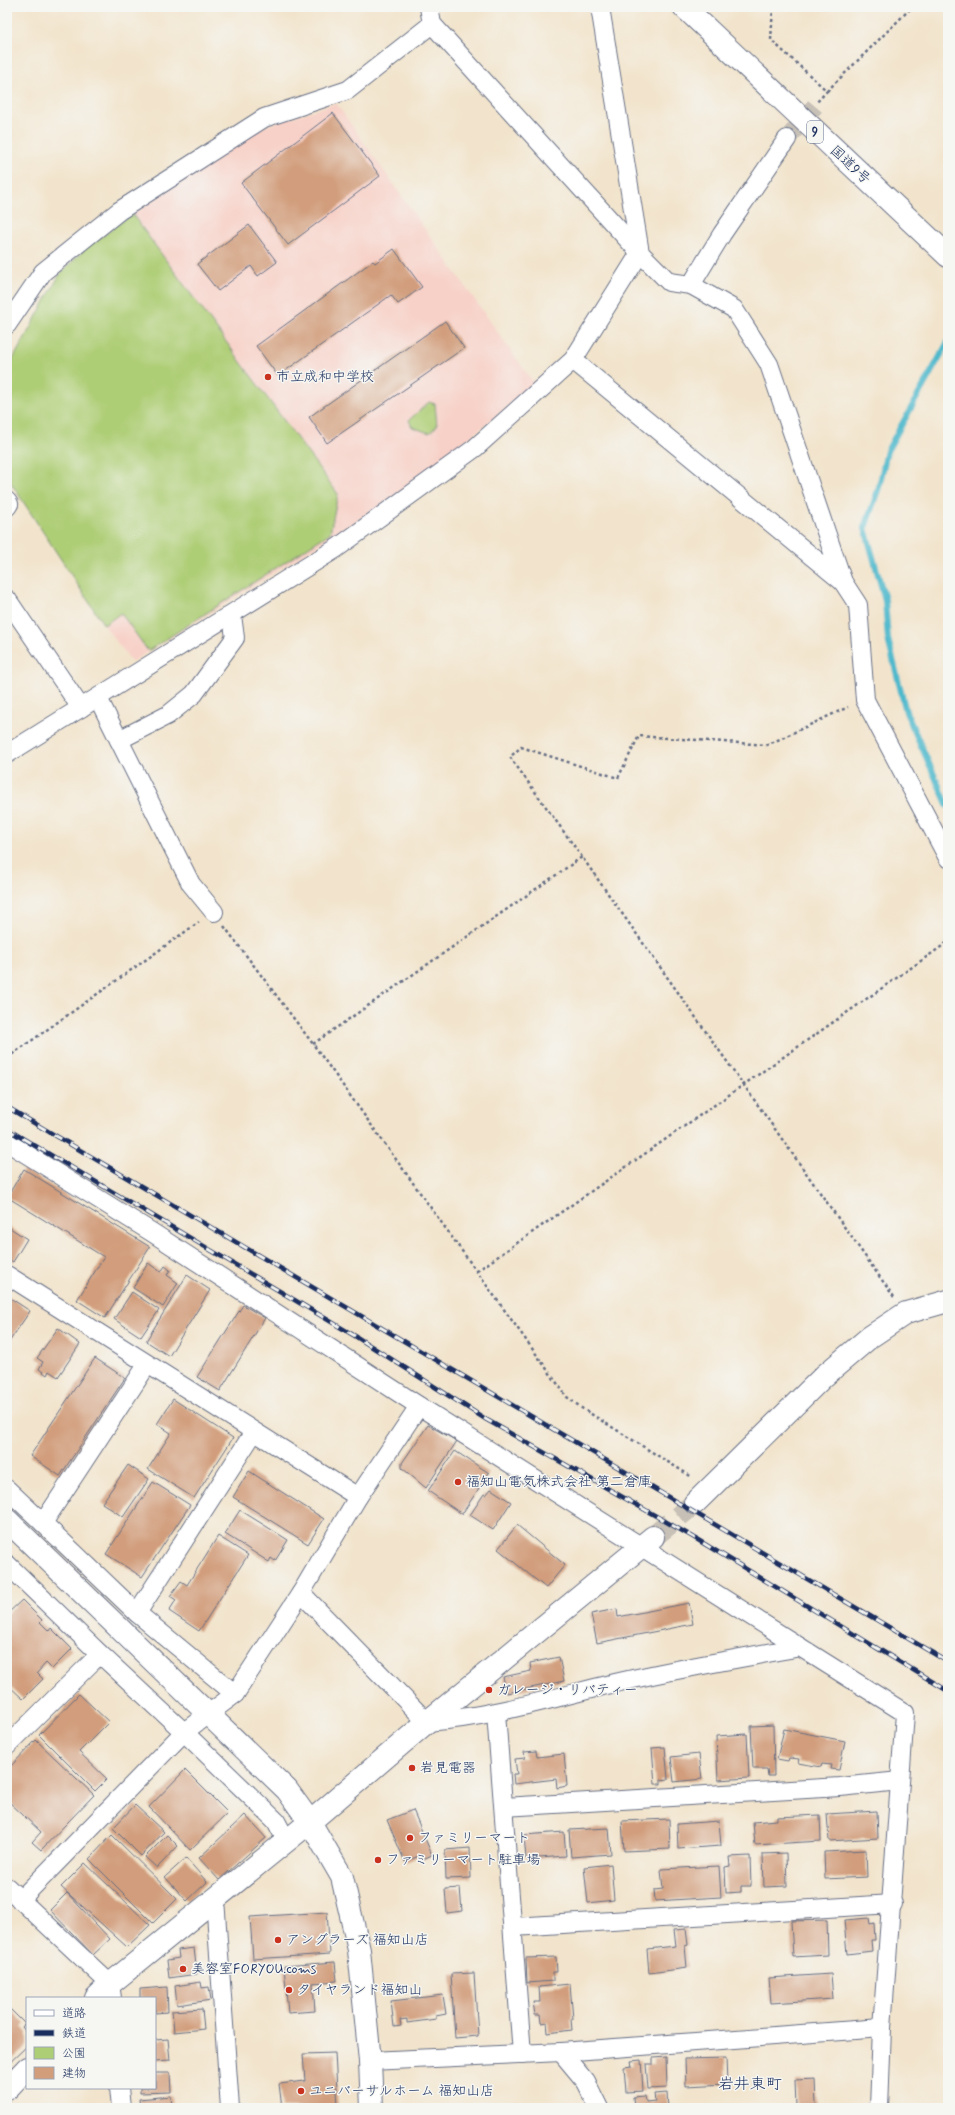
<svg xmlns="http://www.w3.org/2000/svg" width="955" height="2115" font-family="Mynerve,'Klee One',sans-serif">
<style>
.built{fill:#f7d1c8}
.green{fill:#aece76;stroke:#647e6a}
.lines{fill:none;stroke-linecap:round;stroke-linejoin:round}
.stream{stroke:#4fb9cc;stroke-width:6}
.building{fill:#d19d7b}
.minor-tunnel{stroke:#c7c0b6;stroke-width:18;stroke-dasharray:18 9;stroke-linecap:butt}
.tertiary-tunnel{stroke:#c7c0b6;stroke-width:22;stroke-dasharray:22 11;stroke-linecap:butt}
.minor-casing{stroke:#666e84;stroke-width:20}
.tertiary-casing{stroke:#666e84;stroke-width:24}
.trunk-casing{stroke:#666e84;stroke-width:24}
.path{stroke:#666e84;stroke-width:2.5;stroke-dasharray:3 3;stroke-linecap:butt}
.minor{stroke:#fff;stroke-width:18}
.tertiary{stroke:#fff;stroke-width:22}
.trunk{stroke:#fff;stroke-width:22}
.rail-casing{stroke:#1b2f5e;stroke-width:4.5}
.rail{stroke:#f6f6f2;stroke-width:3;stroke-dasharray:9;stroke-linecap:butt}
.poi-dot{fill:#c8321e;stroke:#f6f6f2;stroke-width:1.5}
.labels{text-anchor:middle;dominant-baseline:central;stroke-width:3;stroke-linejoin:round;paint-order:stroke}
.shield{fill:#f6f6f2;stroke:#5d6b8a;stroke-width:1}
.shield-label{font-size:13px;font-weight:bold;fill:#1b2f5e}
.street-label{font-size:14px;fill:#1b2f5e;stroke:#f6f6f2}
.poi-label{font-size:14px;fill:#1b2f5e;stroke:#f6f6f2;text-anchor:start}
.quarter-label{font-size:16px;fill:#1b2f5e;stroke:#f6f6f2}
</style>
<rect width="100%" height="100%" fill="#f6f6f2"/>
<filter id="ink" filterUnits="userSpaceOnUse"><feTurbulence type="fractalNoise" baseFrequency=".025" numOctaves="2"/><feDisplacementMap in="SourceGraphic" scale="8" xChannelSelector="R" yChannelSelector="G"/><feConvolveMatrix kernelMatrix="1 2 1 2 8 2 1 2 1" color-interpolation-filters="sRGB"/></filter>
<filter id="wash" filterUnits="userSpaceOnUse"><feTurbulence type="fractalNoise" baseFrequency=".012" numOctaves="4" result="noise"/><feDisplacementMap in="SourceGraphic" scale="16" xChannelSelector="R" yChannelSelector="G"/><feGaussianBlur stdDeviation="0.9" result="paint"/><feColorMatrix in="noise" values="0 0 0 0 0 0 0 0 0 0 0 0 0 0 0 0 0 1.4 0 .05"/><feComposite in="paint" operator="in"/></filter>
<g filter="url(#wash)">
<rect width="100%" height="100%" fill="#f2e4cc"/>
<!-- built -->
<polygon class="built" points="336,103 535,385 401,493 132,662 104,625 7,477 7,370 60,274 85,249 132,214 260,128"/>
<!-- green -->
<g class="green">
<polygon points="132,214 338,494 330,533 148,651 121,613 104,625 7,477 7,370 60,274 85,249"/>
<polygon points="429,402 435,404 437,426 429,433 412,427 409,420"/>
</g>
<g class="lines">
<!-- stream -->
<polyline class="stream" points="948,342 887,451 879,487 865,528 885,600 888,639 906,712 948,806"/>
</g>
<g id="blocks">
<!-- building -->
<g class="building">
<polygon points="333,113 380,176 288,245 241,183"/>
<polygon points="249,225 277,262 258,276 251,266 218,291 197,264"/>
<polygon points="394,249 422,287 398,304 391,295 278,376 256,346 373,261 375,263"/>
<polygon points="445,321 464,348 327,443 309,417"/>
<polygon points="24,1169 150,1247 105,1318 77,1300 104,1257 7,1197"/>
<polygon points="7,1226 27,1239 13,1262 7,1258"/>
<polygon points="148,1263 161,1272 165,1266 170,1270 167,1275 178,1283 163,1307 133,1288"/>
<polygon points="187,1275 210,1290 169,1356 146,1341"/>
<polygon points="132,1292 159,1310 141,1337 114,1319"/>
<polygon points="7,1296 30,1311 7,1345"/>
<polygon points="243,1305 265,1318 220,1391 197,1377"/>
<polygon points="58,1328 80,1344 58,1377 49,1371 47,1375 39,1369 43,1362 37,1358"/>
<polygon points="95,1358 125,1378 60,1476 30,1456"/>
<polygon points="173,1399 233,1438 194,1498 148,1469 171,1433 157,1424"/>
<polygon points="428,1425 457,1441 426,1488 402,1468 402,1463"/>
<polygon points="455,1451 489,1473 462,1514 428,1491"/>
<polygon points="128,1465 149,1479 123,1517 102,1503"/>
<polygon points="249,1471 324,1519 308,1544 233,1497"/>
<polygon points="153,1482 190,1505 142,1577 106,1554"/>
<polygon points="491,1489 511,1502 493,1530 470,1515 484,1494 486,1495"/>
<polygon points="240,1510 288,1540 275,1561 271,1558 269,1562 225,1534"/>
<polygon points="517,1525 565,1565 546,1588 498,1549"/>
<polygon points="218,1536 248,1555 199,1631 169,1611 176,1600 170,1596 181,1581 187,1585"/>
<polygon points="22,1600 42,1620 40,1622 49,1631 51,1628 72,1649 52,1669 46,1663 37,1673 43,1679 23,1699 7,1684 7,1614"/>
<polygon points="689,1603 693,1624 597,1643 591,1614 617,1609 618,1617"/>
<polygon points="559,1657 564,1681 507,1693 503,1677 531,1671 530,1663"/>
<polygon points="79,1694 109,1722 79,1752 107,1779 95,1791 39,1735"/>
<polygon points="773,1725 774,1776 768,1776 767,1769 753,1769 751,1726"/>
<polygon points="784,1729 845,1741 839,1770 830,1769 831,1765 822,1764 821,1767 798,1763 799,1759 789,1758 788,1761 777,1759"/>
<polygon points="747,1734 749,1778 718,1780 716,1736"/>
<polygon points="36,1740 94,1795 41,1850 32,1842 41,1832 7,1800 7,1770"/>
<polygon points="665,1747 668,1779 661,1780 661,1784 655,1784 652,1748"/>
<polygon points="536,1751 537,1757 564,1754 567,1786 557,1788 556,1779 514,1784 513,1774 517,1774 515,1759 525,1758 524,1752"/>
<polygon points="699,1754 702,1779 674,1782 671,1757"/>
<polygon points="185,1770 228,1813 190,1850 149,1807"/>
<polygon points="135,1805 164,1832 141,1856 113,1828"/>
<polygon points="413,1810 432,1855 423,1859 421,1855 405,1862 387,1820"/>
<polygon points="877,1811 878,1838 829,1841 827,1814"/>
<polygon points="245,1815 266,1838 219,1880 199,1858"/>
<polygon points="820,1815 821,1841 755,1845 753,1822 777,1820 777,1817"/>
<polygon points="669,1819 670,1849 624,1851 622,1821"/>
<polygon points="719,1821 721,1846 678,1849 677,1824"/>
<polygon points="609,1828 611,1854 571,1857 569,1830"/>
<polygon points="564,1832 566,1856 526,1859 524,1835"/>
<polygon points="112,1835 177,1899 153,1923 89,1859"/>
<polygon points="167,1835 178,1846 157,1868 145,1857"/>
<polygon points="470,1848 471,1878 446,1879 445,1850"/>
<polygon points="866,1850 867,1877 825,1879 824,1852"/>
<polygon points="786,1853 787,1886 764,1887 763,1854"/>
<polygon points="750,1856 751,1886 741,1886 741,1892 726,1893 725,1867 730,1866 729,1857"/>
<polygon points="186,1858 207,1882 187,1901 165,1877"/>
<polygon points="85,1863 150,1925 127,1947 61,1887"/>
<polygon points="611,1864 614,1900 588,1903 584,1867"/>
<polygon points="719,1866 721,1897 655,1901 654,1890 663,1889 661,1869"/>
<polygon points="460,1888 462,1911 447,1913 445,1889"/>
<polygon points="67,1893 110,1939 93,1955 50,1910"/>
<polygon points="327,1912 330,1954 253,1959 250,1917"/>
<polygon points="869,1918 870,1924 874,1923 875,1940 871,1940 872,1951 847,1954 844,1920"/>
<polygon points="827,1920 828,1955 793,1957 791,1921"/>
<polygon points="686,1929 688,1945 685,1946 687,1968 649,1973 647,1949 676,1946 674,1930"/>
<polygon points="194,1948 197,1974 169,1978 167,1960 179,1958 178,1950"/>
<polygon points="556,1957 557,1972 553,1972 553,1981 527,1983 526,1958"/>
<polygon points="335,1962 337,1981 313,1983 315,2011 288,2013 284,1966"/>
<polygon points="474,1973 478,2036 455,2038 451,1974"/>
<polygon points="831,1974 833,1999 771,2003 769,1978"/>
<polygon points="201,1982 202,1988 209,1987 211,2000 177,2005 175,1986"/>
<polygon points="570,1984 573,2019 571,2019 572,2030 548,2033 547,2022 541,2023 540,2015 535,2015 533,2002 540,2002 539,1987"/>
<polygon points="167,1987 168,2012 155,2013 155,1998 140,1998 140,1989"/>
<polygon points="443,1995 446,2014 436,2016 436,2019 407,2023 407,2019 400,2020 401,2026 394,2027 391,2001"/>
<polygon points="7,2006 25,2024 22,2027 27,2033 27,2046 7,2065"/>
<polygon points="202,2009 204,2029 174,2032 172,2011"/>
<polygon points="168,2039 170,2060 155,2061 155,2040"/>
<polygon points="335,2053 338,2108 282,2108 279,2084 305,2081 303,2054"/>
<polygon points="666,2057 667,2088 648,2089 646,2064 653,2064 653,2058"/>
<polygon points="726,2058 727,2084 686,2086 685,2059"/>
<polygon points="641,2060 643,2091 626,2092 624,2067 632,2066 631,2061"/>
<polygon points="155,2073 170,2073 171,2092 140,2093 140,2088 155,2088"/>
<polygon points="815,2079 816,2106 796,2107 795,2080"/>
<polygon points="667,2093 668,2108 634,2108 633,2097 645,2096 646,2102 655,2101 654,2094"/>
<polygon points="171,2096 172,2108 140,2108 139,2099"/>
</g>
</g>
</g>
<g filter="url(#ink)">
<use href="#blocks" fill-opacity="0" stroke="#666e84" stroke-width="1"/>
<g class="lines">
<!-- minor-tunnel -->
<polyline class="minor-tunnel" points="787,139 815,106"/>
<!-- tertiary-tunnel -->
<polyline class="tertiary-tunnel" points="653,1537 695,1503"/>
<defs>
<g id="minor">
<polyline points="429,7 432,24 640,253 669,282 691,285 734,309 769,364 843,582 858,605 865,700 948,858"/>
<polyline points="691,285 722,234 787,139"/>
<polyline points="7,325 43,272 119,211 264,118 348,90 432,24"/>
<polyline points="573,360 843,582"/>
<polyline points="7,501 9,504 7,507"/>
<polyline points="7,599 81,708"/>
<polyline points="98,698 191,884 214,912"/>
<polyline points="119,740 168,715 194,694 235,638 232,615"/>
<polyline points="7,754 337,548 475,448 573,360 640,253 600,7"/>
<polyline points="7,1142 153,1233 419,1406 800,1647"/>
<polyline points="7,1275 358,1497"/>
<polyline points="7,1489 43,1523 147,1365"/>
<polyline points="43,1523 137,1613 235,1694"/>
<polyline points="7,1564 100,1654 184,1732 276,1821 286,1840"/>
<path d="M301,1593l126,129c63,-5 123,-23 184,-38 62,-15 126,-25 189,-37l105,66 -23,315 -3,80"/>
<polyline points="137,1613 254,1432"/>
<polyline points="496,1713 522,2054"/>
<polyline points="7,1746 100,1654"/>
<polyline points="504,1807 840,1787 900,1781"/>
<polyline points="7,1887 110,1984 112,1998"/>
<polyline points="215,1899 230,2108"/>
<polyline points="20,1900 184,1732 235,1694 301,1593 358,1497 419,1406"/>
<polyline points="513,1927 893,1904"/>
<polyline points="561,2052 882,2028"/>
<polyline points="370,2061 561,2052 586,2082 599,2108"/>
<polyline points="119,2088 121,2108"/>
</g>
<g id="tertiary">
<polyline points="695,1503 824,1376 870,1337 906,1313 948,1301"/>
<polyline points="7,1520 287,1790 310,1822 342,1877 359,1950 370,2061 372,2108"/>
<polyline points="96,1998 110,1984 310,1822 427,1722 653,1537"/>
<polyline points="7,2089 27,2068"/>
</g>
<polyline id="trunk" points="684,7 948,256"/>
</defs>
<!-- minor casing -->
<use href="#minor" class="minor-casing"/>
<!-- tertiary casing -->
<use href="#tertiary" class="tertiary-casing"/>
<!-- trunk casing -->
<use href="#trunk" class="trunk-casing"/>
<!-- path -->
<g class="path">
<polyline points="773,7 771,40 827,91 816,103"/>
<polyline points="827,91 912,7"/>
<polyline points="582,857 510,757 521,747 618,778 639,736 767,745 848,707"/>
<polyline points="224,926 313,1044 567,1397 583,1409 692,1477"/>
<polyline points="313,1044 582,857 894,1297"/>
<polyline points="7,1058 199,922"/>
<polyline points="477,1271 948,942"/>
</g>
<!-- minor -->
<use href="#minor" class="minor"/>
<!-- tertiary -->
<use href="#tertiary" class="tertiary"/>
<!-- trunk -->
<use href="#trunk" class="trunk"/>
<defs>
<g id="rail">
<polyline points="7,1107 948,1662"/>
<polyline points="7,1129 355,1336 487,1420 693,1537 948,1691"/>
</g>
</defs>
<!-- rail casing -->
<use href="#rail" class="rail-casing"/>
<!-- rail -->
<use href="#rail" class="rail"/>
</g>
</g>
<!-- markers -->
<g class="poi-dot">
<circle cx="268" cy="377" r="4"/>
<circle cx="458" cy="1482" r="4"/>
<circle cx="489" cy="1690" r="4"/>
<circle cx="412" cy="1768" r="4"/>
<circle cx="410" cy="1838" r="4"/>
<circle cx="378" cy="1860" r="4"/>
<circle cx="278" cy="1940" r="4"/>
<circle cx="183" cy="1969" r="4"/>
<circle cx="289" cy="1990" r="4"/>
<circle cx="301" cy="2091" r="4"/>
</g>
<g class="labels">
<!-- shield labels -->
<rect class="shield" x="807" y="121" width="16" height="22" rx="3"/>
<g class="shield-label">
<text x="815" y="132">9</text>
</g>
<!-- street labels -->
<g class="street-label">
<text transform="translate(850 165) rotate(43)">国道9号</text>
</g>
<!-- poi labels -->
<g class="poi-label">
<text x="276" y="377">市立成和中学校</text>
<text x="466" y="1482">福知山電気株式会社 第二倉庫</text>
<text x="497" y="1690">ガレージ・リバティー</text>
<text x="420" y="1768">岩見電器</text>
<text x="418" y="1838">ファミリーマート</text>
<text x="386" y="1860">ファミリーマート駐車場</text>
<text x="286" y="1940">アングラーズ 福知山店</text>
<text x="191" y="1969">美容室FORYOU.coms</text>
<text x="297" y="1990">タイヤランド福知山</text>
<text x="309" y="2091">ユニバーサルホーム 福知山店</text>
</g>
<!-- quarter labels -->
<g class="quarter-label">
<text x="750" y="2084">岩井東町</text>
</g>
</g>
<!-- margin -->
<rect width="955" height="2115" fill="none" stroke="#f6f6f2" stroke-width="24"/>
<!-- legend -->
<rect x="26" y="1997" width="130" height="92" fill="#f6f6f2" stroke="#9ea6b7"/>
<rect x="34" y="2010" width="20" height="6" fill="#ffffff" stroke="#9ea6b7"/>
<text x="62" y="2017" font-size="12" fill="#1b2f5e">道路</text>
<rect x="34" y="2030" width="20" height="6" fill="#1b2f5e" stroke="#9ea6b7"/>
<text x="62" y="2037" font-size="12" fill="#1b2f5e">鉄道</text>
<rect x="34" y="2047" width="20" height="12" fill="#aece76" stroke="#9ea6b7"/>
<text x="62" y="2057" font-size="12" fill="#1b2f5e">公園</text>
<rect x="34" y="2067" width="20" height="12" fill="#d19d7b" stroke="#9ea6b7"/>
<text x="62" y="2077" font-size="12" fill="#1b2f5e">建物</text>
</svg>
